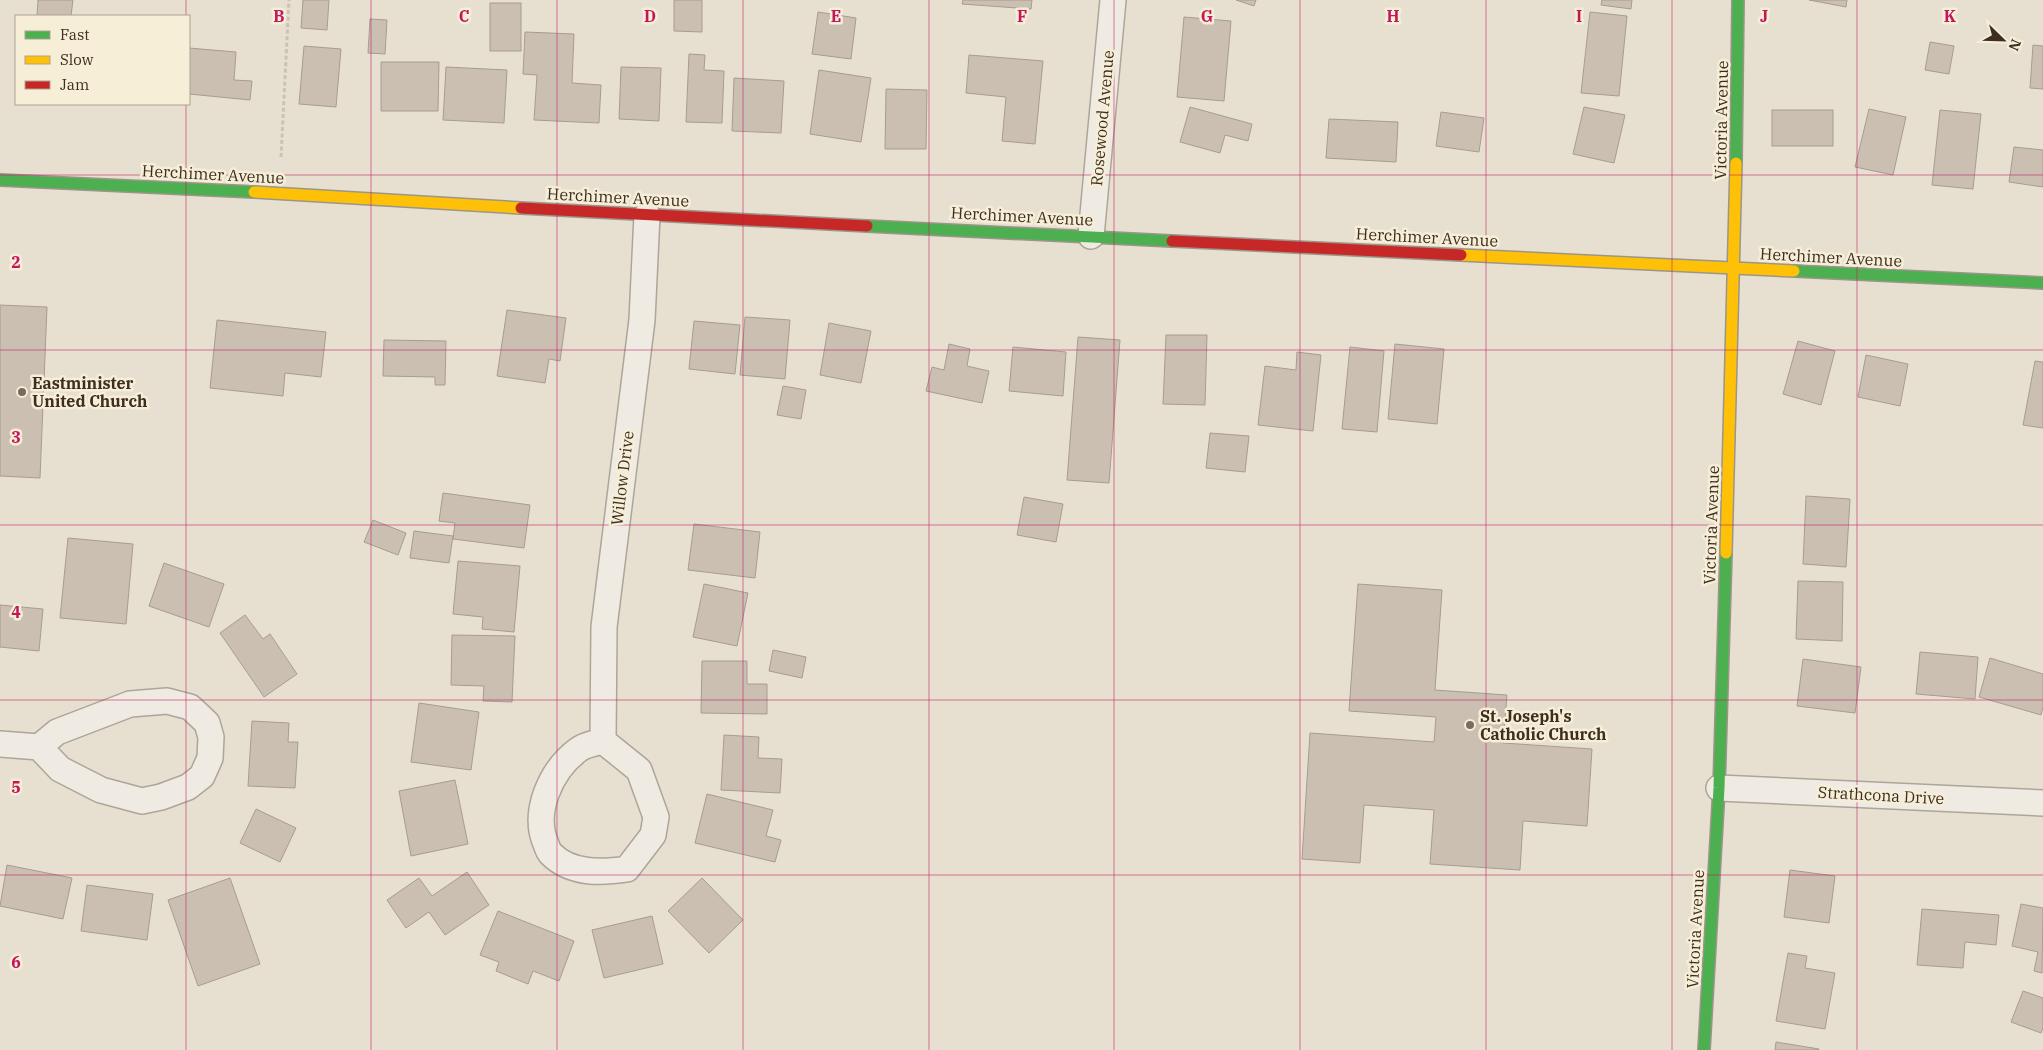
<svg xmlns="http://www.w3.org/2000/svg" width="2043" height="1050" font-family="'IBM Plex Serif',serif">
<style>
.building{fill:#cbbfb2;stroke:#a89c90}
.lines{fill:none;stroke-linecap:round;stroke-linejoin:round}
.street-casing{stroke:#ada599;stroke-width:28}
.fast-casing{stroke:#9c958a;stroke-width:14}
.slow-casing{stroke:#9c958a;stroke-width:14}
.jam-casing{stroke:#9c958a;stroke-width:14}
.path{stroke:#c8c2b9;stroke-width:3;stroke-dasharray:4 2.5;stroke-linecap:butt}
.street{stroke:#efebe3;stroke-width:25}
.fast{stroke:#4caf50;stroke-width:11}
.slow{stroke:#ffc107;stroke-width:11}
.jam{stroke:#c62828;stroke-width:11}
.grid{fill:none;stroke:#c2185b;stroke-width:1;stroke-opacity:0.55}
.poi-dot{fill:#786c5e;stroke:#f7eed8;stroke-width:2}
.labels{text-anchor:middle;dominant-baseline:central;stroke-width:5;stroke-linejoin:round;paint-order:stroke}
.street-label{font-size:16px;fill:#3d2e20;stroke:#f7eed8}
.poi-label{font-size:16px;font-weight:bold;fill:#3d2e20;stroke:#f7eed8;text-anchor:start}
.grid-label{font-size:16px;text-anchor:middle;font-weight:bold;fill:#c2185b;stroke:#f7eed8;stroke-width:5;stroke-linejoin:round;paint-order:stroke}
</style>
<rect width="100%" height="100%" fill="#e7e0d1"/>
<!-- building -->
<g class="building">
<polygon points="38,0 73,0 71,16 37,16"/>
<polygon points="303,0 329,0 327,30 301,28"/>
<polygon points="674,0 702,0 702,32 674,31"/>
<polygon points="963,0 1032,0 1031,9 962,4"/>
<polygon points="1236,0 1256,0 1254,6"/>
<polygon points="1602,0 1632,0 1631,9 1601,5"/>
<polygon points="1809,0 1847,0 1846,7"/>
<rect x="490" y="3" width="31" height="48"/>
<polygon points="818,12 856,18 851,59 812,54"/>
<polygon points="1590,12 1627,16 1619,96 1581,93"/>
<polygon points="1184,17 1231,21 1224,101 1177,97"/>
<polygon points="370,19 387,20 385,54 368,53"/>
<polygon points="525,32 574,34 572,83 601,85 599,123 534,120 537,75 523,74"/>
<polygon points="1930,42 1954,46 1949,74 1925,70"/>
<polygon points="2033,45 2043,46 2043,89 2030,88"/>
<polygon points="304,46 341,49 336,107 299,104"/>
<polygon points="189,48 236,52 234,80 252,81 250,100 189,94"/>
<polygon points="689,54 705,55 704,70 724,71 722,123 686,122"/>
<polygon points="969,55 1043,61 1035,144 1002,141 1006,97 966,93"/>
<polygon points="381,62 439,62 438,111 381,111"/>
<polygon points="446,67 507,70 504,123 443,120"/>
<polygon points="621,67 661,68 659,121 619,119"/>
<polygon points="819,70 871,78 861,142 810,134"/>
<polygon points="734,78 784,81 781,133 732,131"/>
<polygon points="886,89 927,90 926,149 885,149"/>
<polygon points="1190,107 1252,124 1248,141 1225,135 1220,153 1180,142"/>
<polygon points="1584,107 1625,115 1614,163 1573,154"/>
<polygon points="1869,109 1906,117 1893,175 1855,167"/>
<rect x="1772" y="110" width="61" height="36"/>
<polygon points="1940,110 1981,114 1973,189 1932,185"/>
<polygon points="1441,112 1484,118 1479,152 1436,146"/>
<polygon points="1329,119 1398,122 1396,162 1326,158"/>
<polygon points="2014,147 2043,150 2043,187 2009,182"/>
<polygon points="0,305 47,307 40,478 0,476"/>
<polygon points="507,310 566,318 560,361 549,359 545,383 497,376"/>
<polygon points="745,317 790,320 785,379 740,375"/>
<polygon points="217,320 326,332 321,377 285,373 283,396 210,388"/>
<polygon points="694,321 740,325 735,374 689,369"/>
<polygon points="829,323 871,331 861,383 820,375"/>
<polygon points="1166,335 1207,335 1205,405 1163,404"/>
<polygon points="1078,337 1120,340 1109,483 1067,480"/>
<polygon points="384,340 446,341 445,385 435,385 435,377 383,376"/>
<polygon points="1798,341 1835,351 1821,405 1783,394"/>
<polygon points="949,344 970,349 967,366 989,371 982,403 926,391 932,367 944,370"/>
<polygon points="1395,344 1444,349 1437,424 1388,419"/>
<polygon points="1013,347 1066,352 1063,396 1009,391"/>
<polygon points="1350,347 1384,351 1377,432 1342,429"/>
<polygon points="1297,352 1321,355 1313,431 1258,425 1265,366 1296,370"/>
<polygon points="1866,355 1908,364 1900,406 1858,397"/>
<polygon points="2035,361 2043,362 2043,428 2023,425"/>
<polygon points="783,386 806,390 801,419 777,415"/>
<polygon points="1210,433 1249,436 1245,472 1206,468"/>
<polygon points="443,493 530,505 524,548 453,539 455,523 439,521"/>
<polygon points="1806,496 1850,499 1846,567 1803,564"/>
<polygon points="1024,497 1063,504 1056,542 1017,535"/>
<polygon points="373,520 406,533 398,555 364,542"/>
<polygon points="694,524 760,532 755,578 688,570"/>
<polygon points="414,531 453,536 449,563 410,558"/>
<polygon points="68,538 133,544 126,624 60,618"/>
<polygon points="458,561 520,566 514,632 482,629 483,617 453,614"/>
<polygon points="164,563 224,584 209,627 149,606"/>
<polygon points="1798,581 1843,582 1842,641 1796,639"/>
<polygon points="704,584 748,593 737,646 693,637"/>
<polygon points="1358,584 1442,590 1435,690 1507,695 1503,743 1592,749 1587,826 1523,821 1520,870 1430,864 1434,810 1364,805 1360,863 1302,859 1310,733 1434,742 1436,717 1349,711"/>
<polygon points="0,605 43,609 39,651 0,647"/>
<polygon points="245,615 263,639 270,634 297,674 264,697 220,633"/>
<polygon points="452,635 515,636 512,702 483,701 484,686 451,685"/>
<polygon points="773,650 806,657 802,678 769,671"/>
<polygon points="1920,652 1978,657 1975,699 1916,694"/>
<polygon points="1990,658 2043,674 2043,707 2041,715 1979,697"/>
<polygon points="1803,659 1861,667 1855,713 1797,706"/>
<polygon points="702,661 747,661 747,684 767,684 767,714 701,713"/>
<polygon points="419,703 479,712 471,770 411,762"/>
<polygon points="252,721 289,723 288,742 298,742 295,788 248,786"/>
<polygon points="724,735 759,737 758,758 782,759 780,793 721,790"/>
<polygon points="455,780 468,844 411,856 399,791"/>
<polygon points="707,794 773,810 766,836 781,840 775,862 695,843"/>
<polygon points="256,809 296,828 280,862 240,843"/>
<polygon points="7,865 72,878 63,919 0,906"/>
<polygon points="1790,870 1835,876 1829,923 1784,917"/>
<polygon points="467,872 489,905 445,935 429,912 406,928 387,900 419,878 432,896"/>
<polygon points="230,878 260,964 198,986 168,900"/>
<polygon points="702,878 743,920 709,953 668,911"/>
<polygon points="87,885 153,894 147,940 81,931"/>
<polygon points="2021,904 2043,908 2042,973 2034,971 2038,952 2012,946"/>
<polygon points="1922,909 1999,915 1996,945 1965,942 1963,968 1917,965"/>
<polygon points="498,911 574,941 559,981 533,971 528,984 496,971 499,962 480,955"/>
<polygon points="652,916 663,964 604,978 592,930"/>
<polygon points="1788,953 1807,956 1805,968 1835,973 1825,1029 1776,1021"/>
<polygon points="2023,991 2043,998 2043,1028 2041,1033 2011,1022"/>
<polygon points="1776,1042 1819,1049 1819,1050 1775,1050"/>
</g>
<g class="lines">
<defs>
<g id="street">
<polyline points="1091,236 1113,0"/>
<path d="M603,741l36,29 17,47 -3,18 -26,34c-26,4 -56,5 -76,-15 -2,-2 -4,-7 -5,-10 -14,-32 5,-74 32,-94 6,-5 17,-7 25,-9l1,-114 38,-307 5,-105"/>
<polyline points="0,744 39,747 60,769 101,790 142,801 161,797 188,787 202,776 210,758 211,737 207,723 190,707 167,701 130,704 57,732 39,747"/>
<polyline points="1719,788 2043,803"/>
</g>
<g id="fast">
<polyline points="1736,163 1738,0"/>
<polyline points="0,180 254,192"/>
<polyline points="867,226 1172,241"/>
<polyline points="1794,271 2043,283"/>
<polyline points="1704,1050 1719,788 1726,553"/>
</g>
<g id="slow">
<polyline points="254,192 521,208"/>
<polyline points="1461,255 1794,271"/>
<polyline points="1726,553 1736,163"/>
</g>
<g id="jam">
<polyline points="521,208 867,226"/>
<polyline points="1172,241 1461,255"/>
</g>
</defs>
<!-- street casing -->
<use href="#street" class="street-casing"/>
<!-- fast casing -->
<use href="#fast" class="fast-casing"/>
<!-- slow casing -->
<use href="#slow" class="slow-casing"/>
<!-- jam casing -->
<use href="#jam" class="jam-casing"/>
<!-- path -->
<polyline class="path" points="281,157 289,0"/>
<!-- street -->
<use href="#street" class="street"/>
<!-- fast -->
<use href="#fast" class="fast"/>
<!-- slow -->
<use href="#slow" class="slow"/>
<!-- jam -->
<use href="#jam" class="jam"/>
</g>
<!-- grid -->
<path class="grid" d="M186,0v16M371,0v1050M557,0v1050M743,0v1050M929,0v1050M1114,0v1050M1300,0v1050M1486,0v1050M1672,0v1050M1857,0v1050M186,104v946M0,175h2043M0,350h2043M0,525h2043M0,700h2043M0,875h2043"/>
<!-- markers -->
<g class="poi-dot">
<circle cx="22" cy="392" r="5"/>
<circle cx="1470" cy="725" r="5"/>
</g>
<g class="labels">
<!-- street labels -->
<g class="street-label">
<text transform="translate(1102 118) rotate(-85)">Rosewood Avenue</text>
<text transform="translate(1721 120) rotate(-89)">Victoria Avenue</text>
<text transform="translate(213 174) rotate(3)">Herchimer Avenue</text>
<text transform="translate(618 197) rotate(3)">Herchimer Avenue</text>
<text transform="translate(1022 216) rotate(3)">Herchimer Avenue</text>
<text transform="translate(1427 237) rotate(3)">Herchimer Avenue</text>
<text transform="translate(1831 257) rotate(3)">Herchimer Avenue</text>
<text transform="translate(622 478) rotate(-83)">Willow Drive</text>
<text transform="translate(1711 525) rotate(-88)">Victoria Avenue</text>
<text transform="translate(1881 795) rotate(3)">Strathcona Drive</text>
<text transform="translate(1695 929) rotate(-87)">Victoria Avenue</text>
</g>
<!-- poi labels -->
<g class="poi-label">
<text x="32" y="383">Eastminister<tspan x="32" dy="18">United Church</tspan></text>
<text x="1480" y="716">St. Joseph's<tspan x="1480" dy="18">Catholic Church</tspan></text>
</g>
</g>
<g class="grid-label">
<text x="279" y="22">B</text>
<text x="464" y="22">C</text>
<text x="650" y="22">D</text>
<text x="836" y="22">E</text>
<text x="1022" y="22">F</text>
<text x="1207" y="22">G</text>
<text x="1393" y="22">H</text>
<text x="1579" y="22">I</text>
<text x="1764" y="22">J</text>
<text x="1950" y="22">K</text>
<text x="16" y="268">2</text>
<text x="16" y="443">3</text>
<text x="16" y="618">4</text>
<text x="16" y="793">5</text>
<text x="16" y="968">6</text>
</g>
<!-- legend -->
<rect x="15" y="15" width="175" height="90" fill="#f7eed8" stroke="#ada18e"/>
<rect x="25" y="31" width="25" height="8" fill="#4caf50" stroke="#ada18e"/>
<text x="60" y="40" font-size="15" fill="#3d2e20">Fast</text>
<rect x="25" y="56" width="25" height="8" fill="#ffc107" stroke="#ada18e"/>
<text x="60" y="65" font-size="15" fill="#3d2e20">Slow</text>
<rect x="25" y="81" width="25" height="8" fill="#c62828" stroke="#ada18e"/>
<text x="60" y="90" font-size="15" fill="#3d2e20">Jam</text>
<!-- north arrow -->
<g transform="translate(2003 40) rotate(113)" stroke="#f7eed8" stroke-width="4" paint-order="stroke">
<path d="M0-4L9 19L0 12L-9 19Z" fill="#3d2e20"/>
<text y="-8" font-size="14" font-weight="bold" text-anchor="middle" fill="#3d2e20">N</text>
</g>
</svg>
